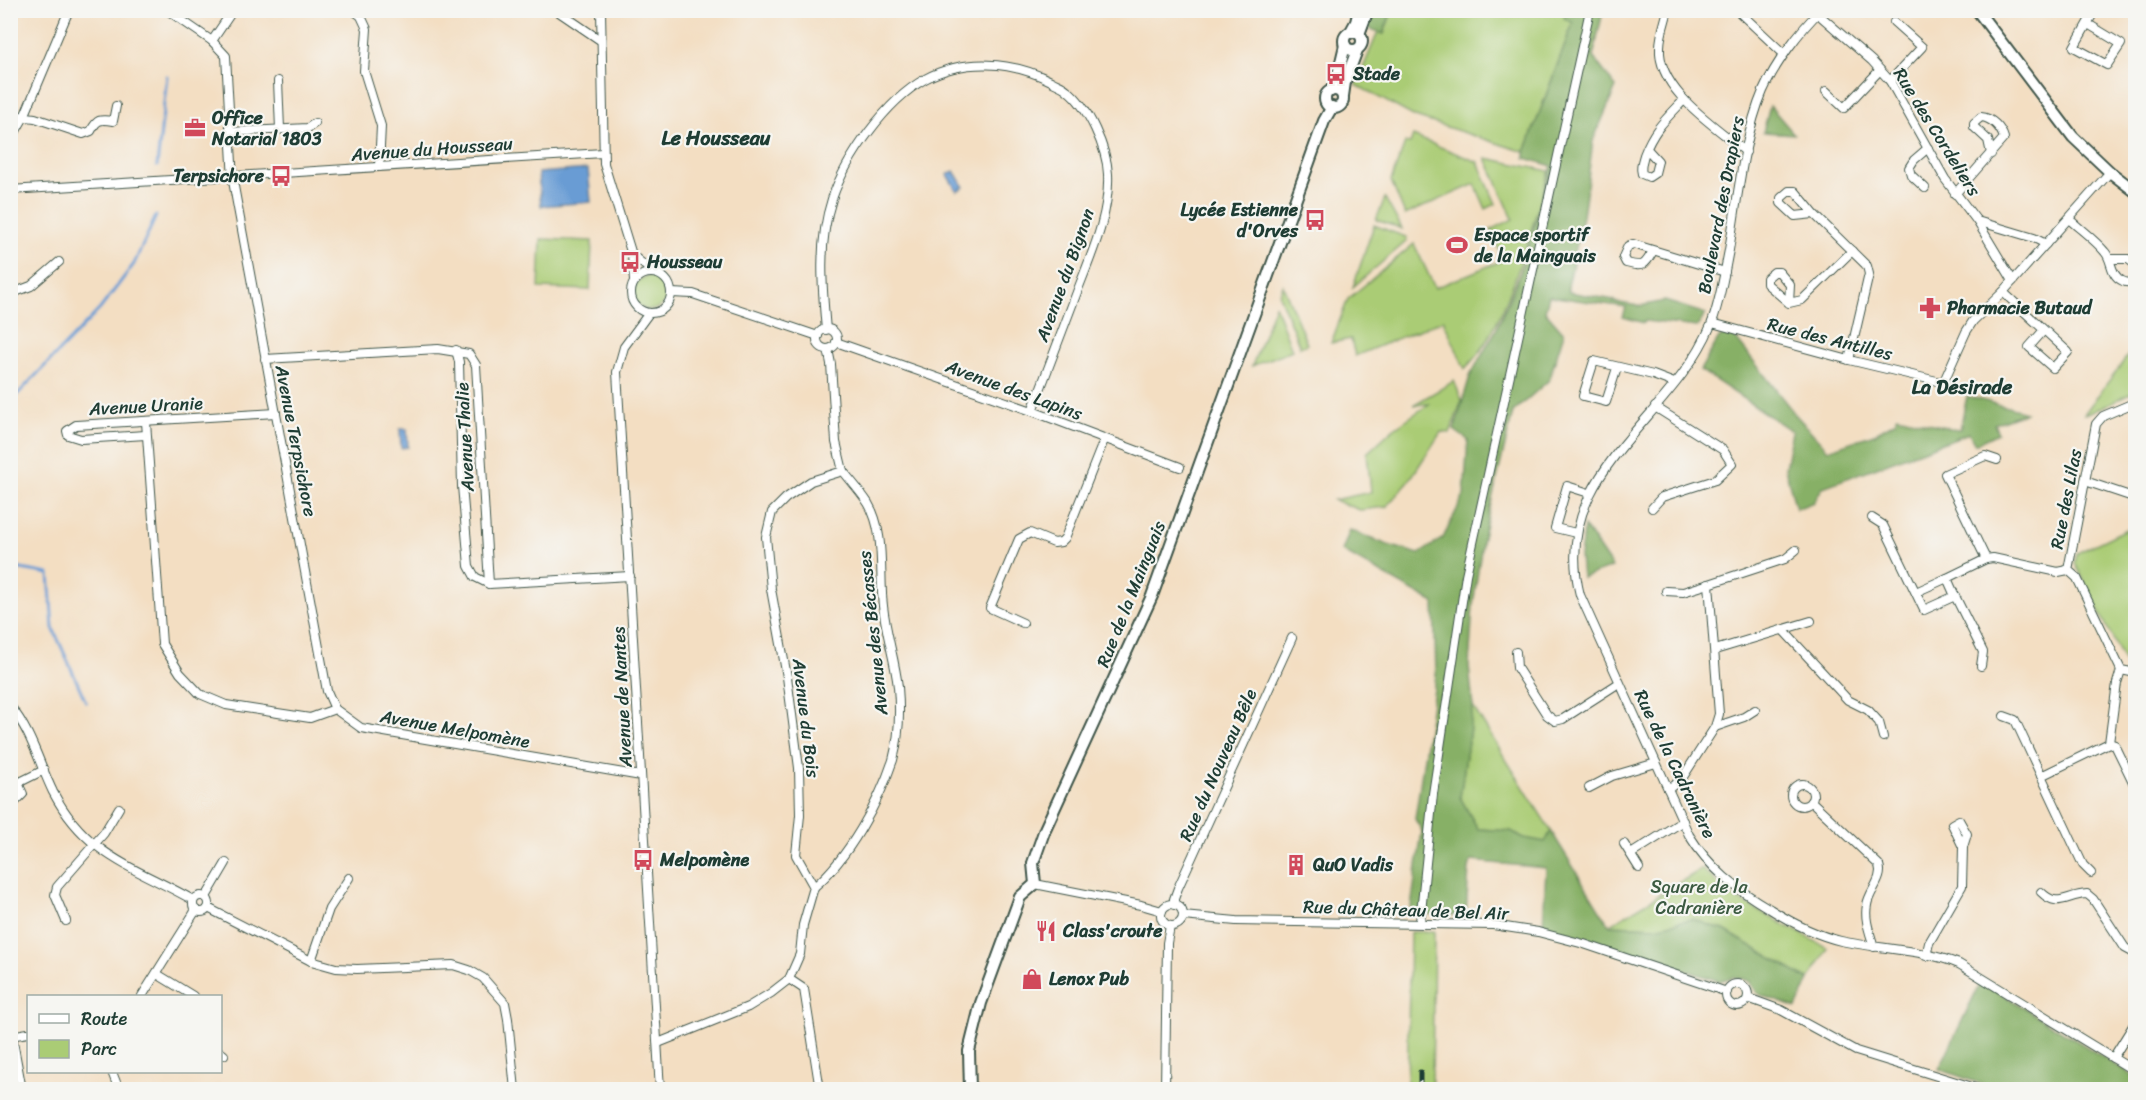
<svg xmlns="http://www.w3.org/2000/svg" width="2146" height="1100" font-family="Sriracha,sans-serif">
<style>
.green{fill:#aacc75;stroke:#648454;stroke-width:1.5}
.forest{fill:#87b066;stroke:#53764d;stroke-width:1.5}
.water{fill:#699cd4;stroke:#446c84;stroke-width:1.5}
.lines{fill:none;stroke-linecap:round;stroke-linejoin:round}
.stream{stroke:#699cd4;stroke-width:3}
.street-casing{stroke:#3f5549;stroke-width:10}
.secondary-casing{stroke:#3f5549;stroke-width:14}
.street{stroke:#fff;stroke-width:8}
.secondary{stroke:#fff;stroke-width:10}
.rail-casing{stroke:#1f3d34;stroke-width:5}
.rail{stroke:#f6f6f2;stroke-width:3;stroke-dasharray:9;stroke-linecap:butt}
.labels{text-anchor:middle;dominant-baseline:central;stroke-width:4.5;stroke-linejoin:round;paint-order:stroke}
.poi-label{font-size:18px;font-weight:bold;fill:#1f3d34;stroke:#f6f6f2;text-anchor:start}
.street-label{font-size:18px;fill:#1f3d34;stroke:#f6f6f2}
.park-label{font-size:18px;fill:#3b5a41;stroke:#f6f6f2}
.neighbourhood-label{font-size:20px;font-weight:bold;fill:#1f3d34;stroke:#f6f6f2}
</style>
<rect width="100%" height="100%" fill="#f6f6f2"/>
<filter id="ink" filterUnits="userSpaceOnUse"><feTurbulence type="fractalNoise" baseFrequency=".0167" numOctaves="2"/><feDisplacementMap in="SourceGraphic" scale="12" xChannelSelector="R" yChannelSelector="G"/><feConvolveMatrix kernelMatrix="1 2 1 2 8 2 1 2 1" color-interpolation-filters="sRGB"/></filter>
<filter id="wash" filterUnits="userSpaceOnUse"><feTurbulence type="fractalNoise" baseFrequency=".008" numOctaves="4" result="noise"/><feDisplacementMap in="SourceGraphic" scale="24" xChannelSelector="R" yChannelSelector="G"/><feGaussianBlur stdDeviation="1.35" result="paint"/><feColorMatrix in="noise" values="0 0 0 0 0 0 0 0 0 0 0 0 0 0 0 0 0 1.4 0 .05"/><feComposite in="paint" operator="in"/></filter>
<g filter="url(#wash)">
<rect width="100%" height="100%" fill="#f3dec2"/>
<!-- green -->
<g class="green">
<polygon points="1392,11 1566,11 1565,18 1573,22 1525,152 1415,117 1356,85 1378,32 1384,34"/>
<polygon points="1413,136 1478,162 1496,204 1486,209 1475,184 1405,215 1391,181 1405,143 1410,144"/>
<path d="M1486,158l63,13c-18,58 -33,120 -64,173 -5,9 -13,17 -20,25l-22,-49 -88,36 -4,-17 -20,4 17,-44 66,-55 21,44 68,-28 -12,-30 22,-11z"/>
<polygon points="1385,198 1402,229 1376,220"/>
<polygon points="1374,225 1406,237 1407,241 1353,287"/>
<polygon points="541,239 592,241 590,290 539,288"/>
<circle cx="650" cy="293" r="17"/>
<polygon points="1283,285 1307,344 1300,347 1279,295"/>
<polygon points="1275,305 1292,350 1252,366"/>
<polygon points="2135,346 2135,391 2090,413 2084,414"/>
<polygon points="1454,381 1462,400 1450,433 1441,432 1409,481 1386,507 1360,510 1334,500 1371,492 1367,453 1393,429 1429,404 1413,405"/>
<polygon points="2135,525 2135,664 2125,663 2075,563 2077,553"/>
<polygon points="1473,707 1551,831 1546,842 1524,838 1511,831 1478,829 1460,797"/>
<polygon points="1702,869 1733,897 1828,948 1809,980 1724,930 1692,919 1655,927 1609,925"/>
<polygon points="1434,931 1432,1089 1407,1089 1410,932"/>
</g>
<!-- forest -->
<g class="forest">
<polygon points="1352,11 1392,11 1383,34 1349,20"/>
<polygon points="1566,11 1603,11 1593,57 1616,87 1593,141 1583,216 1568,286 1569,292 1614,300 1614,302 1639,306 1665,301 1706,314 1697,327 1645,321 1644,323 1623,317 1626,307 1549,296 1545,311 1564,333 1549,380 1513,412 1483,537 1473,605 1469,666 1473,707 1460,797 1478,829 1511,831 1524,838 1545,842 1551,831 1609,925 1655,927 1692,919 1724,930 1809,980 1796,1008 1758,994 1749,981 1734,977 1719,981 1568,933 1543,927 1546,868 1471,861 1469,868 1466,915 1410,914 1422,831 1415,819 1436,675 1434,603 1342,551 1350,530 1388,545 1419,554 1443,538 1464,495 1468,440 1454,430 1470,376 1496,330 1520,273 1552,166 1525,158 1525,152 1573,23 1564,18"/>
<polygon points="1770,106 1794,134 1763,132"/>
<polygon points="1725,334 1734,336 1794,413 1828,450 1874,434 1896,421 1897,416 1950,428 1960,429 1967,396 2026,412 1994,424 1998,433 1975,444 1969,433 1823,487 1814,502 1796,509 1785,468 1792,431 1700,370 1719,338"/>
<polygon points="1584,526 1612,567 1582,578 1580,556"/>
<polygon points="1981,981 2135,1077 2135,1089 1995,1089 1939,1069"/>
</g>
<!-- water -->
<g class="water">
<polygon points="588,169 591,202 541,206 538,173"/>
<polygon points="954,171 964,187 957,191 947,175"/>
<polygon points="400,429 407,429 408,447 401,448"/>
</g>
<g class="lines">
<!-- stream -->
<g class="stream">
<polyline points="157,166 167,76"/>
<polyline points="10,402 100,309 134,264 156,216"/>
<polyline points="10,567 49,574 53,628 86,702"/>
</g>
</g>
</g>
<g filter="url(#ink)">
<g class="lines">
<defs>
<g id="street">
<polyline points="167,10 212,41 226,56 233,181 327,691 335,709"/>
<polyline points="353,10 361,16 367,29 364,71 381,126 379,167"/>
<polyline points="556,10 600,40"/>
<polyline points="601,10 604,164 632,255 634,281"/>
<path d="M1668,10c-3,12 -8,25 -8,37 -3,44 57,80 86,105"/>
<polyline points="1737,10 1784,54"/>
<path d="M1821,10c-22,21 -46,54 -58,81 -19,44 -26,111 -34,159 -5,25 -9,52 -18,75 -40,97 -162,148 -131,270l109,240c21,34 47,54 81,74 22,14 45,26 71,32 38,8 81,8 118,23l177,108"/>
<polyline points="1817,13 1872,61 1890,81 1945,179 1977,221"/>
<polyline points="2088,24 2121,44 2107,65 2074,47 2095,10"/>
<polyline points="212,41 233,10"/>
<polyline points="278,81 280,129"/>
<polyline points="1890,81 1922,47 1894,22"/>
<polyline points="1826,91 1844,108 1880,70"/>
<path d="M10,115l25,3 48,16 8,-3c6,-12 9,-12 22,-10l3,-15"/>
<polyline points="230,132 308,128 315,123"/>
<polyline points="10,141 24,117 69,10"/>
<path d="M1647,149l11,12 -3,12 -6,4 -7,-3c-2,-7 0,-12 2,-19 10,-26 21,-35 40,-55"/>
<polyline points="1925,188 1911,175 1909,168 1914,160 1928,148"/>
<polyline points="10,190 603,153"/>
<path d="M1955,194l49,-56c-3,-10 -12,-20 -23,-21l-7,6v4l14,13 3,14"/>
<polyline points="1814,214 1795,191 1789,191 1781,198 1781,203 1795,216 1814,214 1867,266 1869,274 1849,360"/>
<path d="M2069,219c12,11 26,21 36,33 7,8 5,19 13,26 6,5 11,6 18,2"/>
<path d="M1653,251c-9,16 -10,16 -27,12l-3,-6 5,-11 5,-2 92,28"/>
<polyline points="632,255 654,273"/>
<polyline points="2110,259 2128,259 2136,265"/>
<circle cx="651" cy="293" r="20"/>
<polyline points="2013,281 1977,221 2034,238 2046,244"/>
<polyline points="2003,292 2068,352 2053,368 2029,347 2044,330"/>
<polyline points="671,293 693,294 818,336"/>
<polyline points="10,294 31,286 59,262"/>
<polyline points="1789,303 1790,285 1779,272 1774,272 1767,278 1767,284 1789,303 1802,300 1852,251"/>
<polyline points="649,313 624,347 617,372 660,1090"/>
<polyline points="1712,323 1849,360 1941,382 1944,381 1966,332 1973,321 2003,292 2110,172"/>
<circle cx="827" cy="339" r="10"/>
<path d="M826,330c-4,-44 -8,-88 6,-131 14,-42 54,-98 93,-120 39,-21 87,-18 126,2 5,3 12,5 16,9 21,16 40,59 41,84 2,41 -17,81 -31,118 -15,40 -30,80 -45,119"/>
<polyline points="836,342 1032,411 1180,467"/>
<polyline points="456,350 459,362 462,486 469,566 475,577 489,584"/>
<polyline points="265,359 438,349 469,354 476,365 489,584 630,576"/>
<polyline points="1617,368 1606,402 1583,396 1594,361 1653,375 1674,383"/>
<polyline points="2136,402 2103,416 2096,424 2068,570 2077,578 2121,670 2136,673"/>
<polyline points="146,422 162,644 180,673 200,694 226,705 310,718 335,709 361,728 641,776"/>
<polyline points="146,435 81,439 68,435 67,431 76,425 276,413"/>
<polyline points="2085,481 2136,498"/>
<polyline points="1652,508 1662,497 1715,480 1732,464 1723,450 1655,407"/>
<polyline points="1872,518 1883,525 1924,610 1955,596 1983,652 1981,666"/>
<polyline points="1576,533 1555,528 1567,486 1589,493"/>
<polyline points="1986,559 1945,474 1985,456 1997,460"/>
<polyline points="1947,578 1986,559 1993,558 2058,572 2068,570"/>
<polyline points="1666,591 1683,592 1709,584 1785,559 1796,550"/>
<polyline points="1916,592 1947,578 1955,596"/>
<polyline points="1023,623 990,608 1019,539 1030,533 1054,543 1061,542 1065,538 1104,440"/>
<polyline points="1783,630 1848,700 1868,710 1879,722 1883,737"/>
<polyline points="1715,650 1811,621"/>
<polyline points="1516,652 1517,668 1547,715 1555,721 1563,719 1619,683"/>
<path d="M10,706c21,25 29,57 43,86 34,65 82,75 140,108"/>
<polyline points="2004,716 2015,720 2083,865 2091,873"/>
<polyline points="1715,727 1744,717 1755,710"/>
<polyline points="2109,743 2115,745 2136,788"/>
<polyline points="10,770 18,783 44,770"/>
<polyline points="2041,776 2109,743 2117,683 2121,670"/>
<circle cx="1802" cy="795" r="11"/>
<polyline points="1589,788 1612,776 1656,763"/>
<polyline points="1668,789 1681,780 1715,727 1719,714 1709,584"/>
<path d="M1811,801l68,64c5,14 -10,26 -12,40 -3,14 3,28 7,42"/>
<polyline points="10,807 23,794 18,783"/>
<polyline points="1624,844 1639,868"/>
<polyline points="1631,854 1683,821"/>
<polyline points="1035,884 1141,905 1162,911"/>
<path d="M814,887c34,-28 65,-85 79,-127 6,-22 7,-50 5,-73 -3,-27 -12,-53 -15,-81 -4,-33 3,-73 -15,-103 -7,-11 -17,-22 -25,-32"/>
<path d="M2041,892c17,17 25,3 46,2l6,5 32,49 11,6"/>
<circle cx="201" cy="904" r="8"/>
<polyline points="206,897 226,863"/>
<circle cx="1172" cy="915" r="11"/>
<polyline points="1174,905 1174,899 1178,888 1292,638"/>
<polyline points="208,908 311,961 336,968 357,969 453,965 469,970 483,978 505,1003 508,1019 515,1090"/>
<polyline points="1183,916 1236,921 1493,925 1538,932 1584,944 1727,992"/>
<polyline points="66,921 55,895 57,887 104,833 119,808"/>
<polyline points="1420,922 1433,794 1466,575 1590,10"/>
<polyline points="1926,956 1929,943 1962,886 1963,847 1967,834 1959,820 1952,824 1963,847"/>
<polyline points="311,961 329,909 349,878"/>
<polyline points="157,974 193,996"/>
<polyline points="789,979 804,989 820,1090"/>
<circle cx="1737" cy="995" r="11"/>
<polyline points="142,996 196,910"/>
<polyline points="1748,998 1781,1010 1856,1051 1982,1090"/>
<polyline points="10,1036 28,1033"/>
<polyline points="12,1036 22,1090"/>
<polyline points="658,1043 748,1007 771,993 789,979 800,954 803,925 814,887 796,855 800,815 799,768 787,677 771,589 766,537 772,512 786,498 811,481 843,471 836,442 831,364 828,349"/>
<polyline points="220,1052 224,1055"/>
<polyline points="2113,1058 2136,1021"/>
<polyline points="112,1072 119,1090"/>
<polyline points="1165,1090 1167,943 1170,926"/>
</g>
<g id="secondary">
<polyline points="1977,10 2073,137 2110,172 2136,192"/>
<circle cx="1353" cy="41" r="9"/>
<polyline points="1350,33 1356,22 1359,10"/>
<polyline points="1359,34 1368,10"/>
<circle cx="1334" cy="99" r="9"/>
<polyline points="1331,91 1337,79 1345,45"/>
<polyline points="1343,96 1345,82 1357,50"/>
<polyline points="970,1090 969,1051 981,1003 1020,897 1035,884 1033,863 1045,829 1152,596 1324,121 1332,107"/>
</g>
</defs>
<!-- street casing -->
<use href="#street" class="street-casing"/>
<!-- secondary casing -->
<use href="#secondary" class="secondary-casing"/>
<!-- street -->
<use href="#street" class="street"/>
<!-- secondary -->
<use href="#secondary" class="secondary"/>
<defs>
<polyline id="rail" points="1420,1090 1420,1072"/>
</defs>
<!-- rail casing -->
<use href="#rail" class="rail-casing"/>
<!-- rail -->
<use href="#rail" class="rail"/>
</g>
</g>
<!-- icons -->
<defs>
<symbol id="bus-bare" viewBox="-9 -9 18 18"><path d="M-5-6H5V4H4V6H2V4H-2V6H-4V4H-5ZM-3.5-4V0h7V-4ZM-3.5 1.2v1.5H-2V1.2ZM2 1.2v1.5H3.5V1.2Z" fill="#d1495b" stroke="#f6f6f2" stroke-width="2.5" paint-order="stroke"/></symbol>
<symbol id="office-bare" viewBox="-9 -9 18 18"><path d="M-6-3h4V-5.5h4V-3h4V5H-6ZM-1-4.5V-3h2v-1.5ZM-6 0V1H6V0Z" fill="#d1495b" stroke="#f6f6f2" stroke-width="2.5" paint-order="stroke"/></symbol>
<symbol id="stadium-bare" viewBox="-9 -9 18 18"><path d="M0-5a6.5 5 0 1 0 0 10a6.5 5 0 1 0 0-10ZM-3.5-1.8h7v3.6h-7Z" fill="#d1495b" stroke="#f6f6f2" stroke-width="2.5" paint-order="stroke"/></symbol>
<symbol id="pharmacy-bare" viewBox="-9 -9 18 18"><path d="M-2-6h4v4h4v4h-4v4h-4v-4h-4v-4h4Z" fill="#d1495b" stroke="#f6f6f2" stroke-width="2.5" paint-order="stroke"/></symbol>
<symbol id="building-bare" viewBox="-9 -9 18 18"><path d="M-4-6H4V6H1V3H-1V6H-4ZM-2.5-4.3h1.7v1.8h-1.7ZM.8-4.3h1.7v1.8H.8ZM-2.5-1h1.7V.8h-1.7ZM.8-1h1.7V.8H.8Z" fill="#d1495b" stroke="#f6f6f2" stroke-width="2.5" paint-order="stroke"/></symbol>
<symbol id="restaurant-bare" viewBox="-9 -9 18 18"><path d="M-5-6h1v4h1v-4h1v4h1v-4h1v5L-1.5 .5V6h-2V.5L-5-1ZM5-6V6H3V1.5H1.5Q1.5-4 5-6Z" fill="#d1495b" stroke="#f6f6f2" stroke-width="2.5" paint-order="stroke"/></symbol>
<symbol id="shop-bare" viewBox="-9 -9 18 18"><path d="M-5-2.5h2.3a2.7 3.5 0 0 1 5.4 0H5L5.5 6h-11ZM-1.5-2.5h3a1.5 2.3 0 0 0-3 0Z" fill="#d1495b" stroke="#f6f6f2" stroke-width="2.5" paint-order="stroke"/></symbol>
</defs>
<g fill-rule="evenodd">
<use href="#bus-bare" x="1321" y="59" width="30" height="30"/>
<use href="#office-bare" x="180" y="113" width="30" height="30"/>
<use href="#bus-bare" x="266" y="161" width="30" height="30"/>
<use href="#bus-bare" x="1300" y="205" width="30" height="30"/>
<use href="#stadium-bare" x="1442" y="230" width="30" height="30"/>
<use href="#bus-bare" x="615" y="247" width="30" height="30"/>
<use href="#pharmacy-bare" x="1915" y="293" width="30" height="30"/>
<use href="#bus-bare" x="628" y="845" width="30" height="30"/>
<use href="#building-bare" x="1281" y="850" width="30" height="30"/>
<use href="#restaurant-bare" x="1031" y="916" width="30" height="30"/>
<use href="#shop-bare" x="1017" y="964" width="30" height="30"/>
</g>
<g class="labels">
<!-- poi labels -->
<g class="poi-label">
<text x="1353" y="74">Stade</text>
<text x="212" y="118">Office<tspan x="212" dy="21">Notarial 1803</tspan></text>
<text x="264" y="176" text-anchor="end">Terpsichore</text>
<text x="1298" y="210" text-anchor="end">Lycée Estienne<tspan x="1298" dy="21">d'Orves</tspan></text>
<text x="1474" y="235">Espace sportif<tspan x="1474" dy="21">de la Mainguais</tspan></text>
<text x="647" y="262">Housseau</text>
<text x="1947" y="308">Pharmacie Butaud</text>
<text x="660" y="860">Melpomène</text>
<text x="1313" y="865">QuO Vadis</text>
<text x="1063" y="931">Class'croute</text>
<text x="1049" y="979">Lenox Pub</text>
</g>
<!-- street labels -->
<g class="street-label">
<text transform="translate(1937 132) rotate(58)">Rue des Cordeliers</text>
<text transform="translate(432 149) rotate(-4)">Avenue du Housseau</text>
<text transform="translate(1721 205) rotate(-79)">Boulevard des Drapiers</text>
<text transform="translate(1065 275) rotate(-70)">Avenue du Bignon</text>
<text transform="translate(1830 339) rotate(14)">Rue des Antilles</text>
<text transform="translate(1014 390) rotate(20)">Avenue des Lapins</text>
<text transform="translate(146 406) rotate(-3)">Avenue Uranie</text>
<text transform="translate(465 437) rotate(-93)">Avenue Thalie</text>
<text transform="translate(296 441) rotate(79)">Avenue Terpsichore</text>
<text transform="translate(2066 499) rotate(-79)">Rue des Lilas</text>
<text transform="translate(1131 594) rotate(-68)">Rue de la Mainguais</text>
<text transform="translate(873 633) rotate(-96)">Avenue des Bécasses</text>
<text transform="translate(622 697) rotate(-93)">Avenue de Nantes</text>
<text transform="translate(806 718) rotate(83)">Avenue du Bois</text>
<text transform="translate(455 729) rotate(10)">Avenue Melpomène</text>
<text transform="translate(1675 764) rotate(64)">Rue de la Cadranière</text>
<text transform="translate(1218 765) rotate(-66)">Rue du Nouveau Bêle</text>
<text transform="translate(1406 910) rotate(2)">Rue du Château de Bel Air</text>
</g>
<!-- park labels -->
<g class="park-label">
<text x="1699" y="887">Square de la<tspan x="1699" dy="21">Cadranière</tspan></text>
</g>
<!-- neighbourhood labels -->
<g class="neighbourhood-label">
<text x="716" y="138">Le Housseau</text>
<text x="1962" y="387">La Désirade</text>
</g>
</g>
<!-- margin -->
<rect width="2146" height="1100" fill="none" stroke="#f6f6f2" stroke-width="36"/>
<!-- legend -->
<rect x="27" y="995" width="195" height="78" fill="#f6f6f2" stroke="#a0aca6" stroke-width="1.5"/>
<rect x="39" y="1014" width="30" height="9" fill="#ffffff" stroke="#a0aca6" stroke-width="1.5"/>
<text x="81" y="1025" font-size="18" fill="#1f3d34">Route</text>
<rect x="39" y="1040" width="30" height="18" fill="#aacc75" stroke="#a0aca6" stroke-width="1.5"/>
<text x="81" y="1055" font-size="18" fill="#1f3d34">Parc</text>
</svg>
